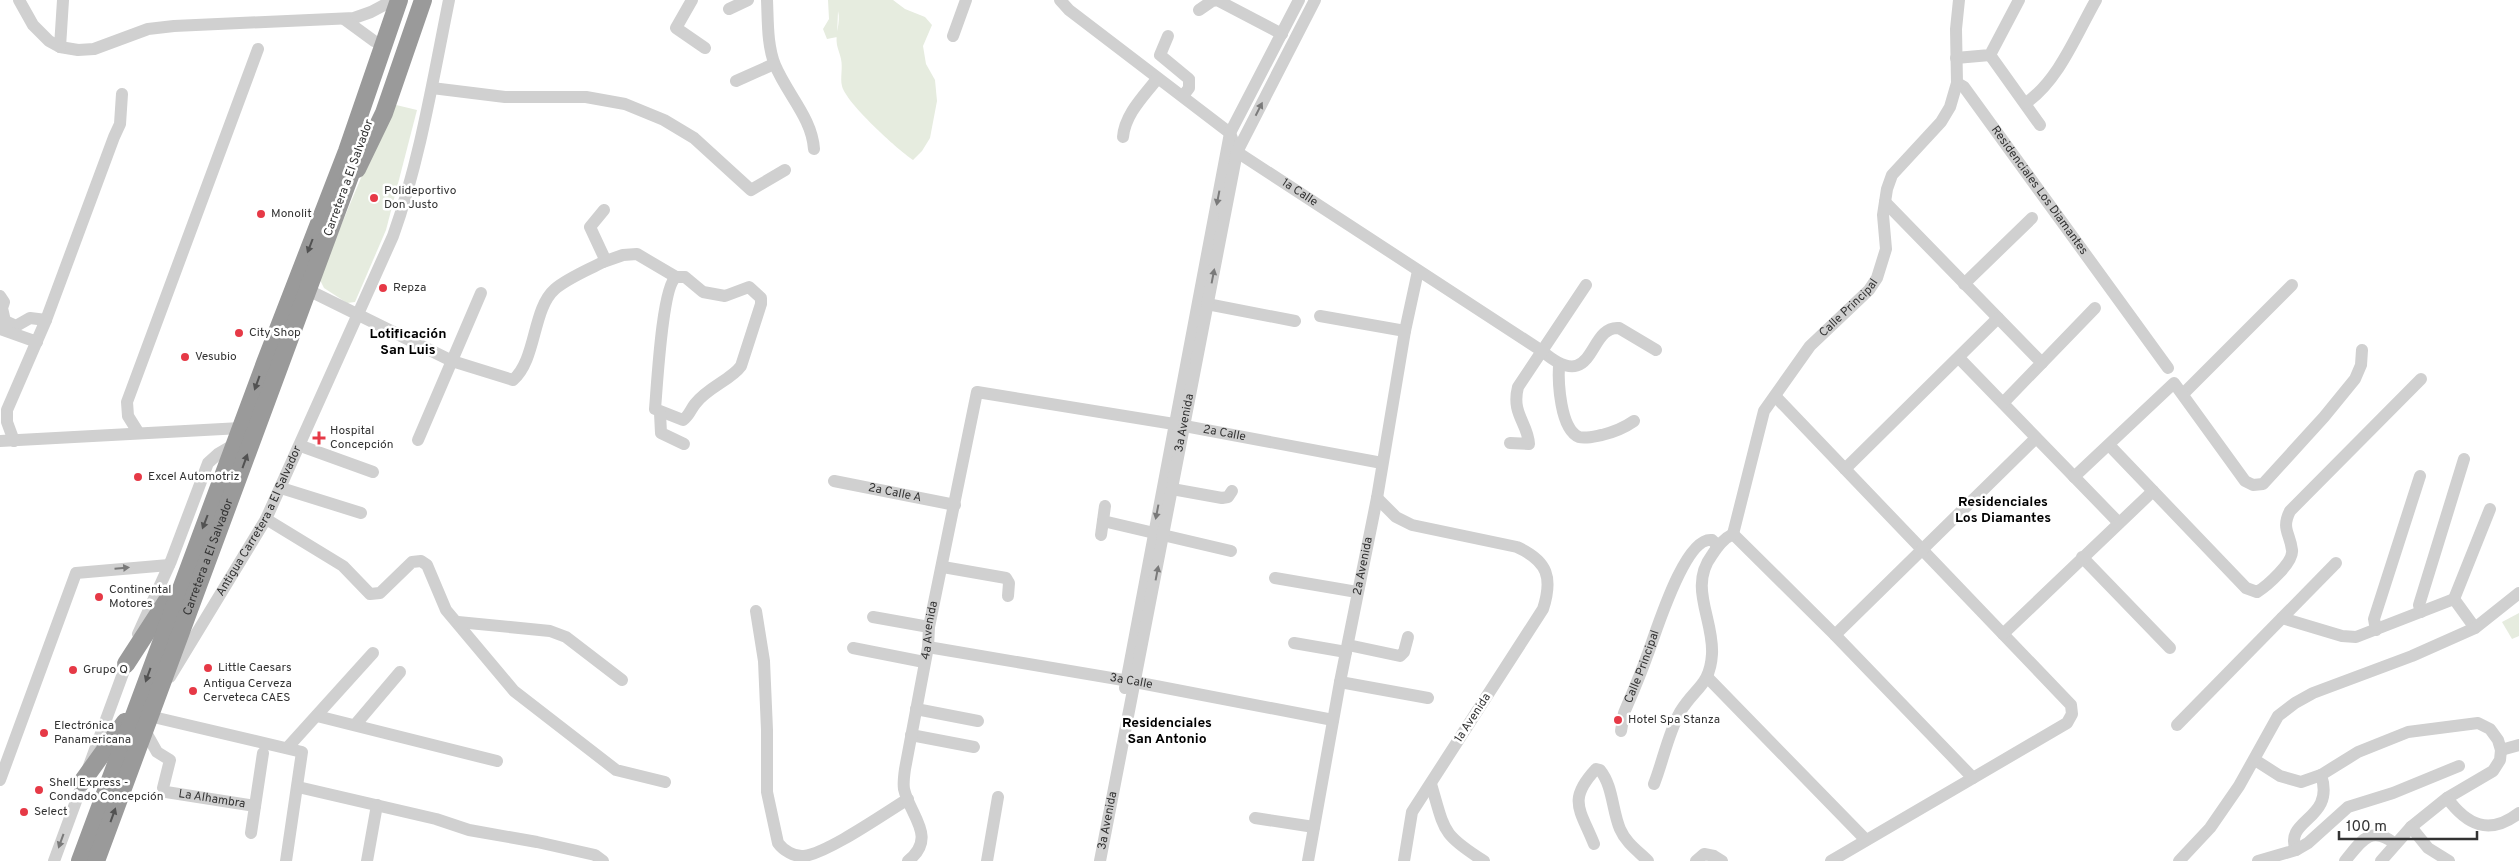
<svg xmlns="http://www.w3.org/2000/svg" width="2519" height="861" font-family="Overpass,sans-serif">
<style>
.green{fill:#e6ecdf}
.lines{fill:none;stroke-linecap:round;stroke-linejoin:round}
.minor{stroke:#d0d0d0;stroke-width:12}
.highway{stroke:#9a9a9a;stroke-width:18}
.oneway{fill:#7a7a7a}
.oneway2{fill:#525252}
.poi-dot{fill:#e63946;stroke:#fff;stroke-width:2}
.labels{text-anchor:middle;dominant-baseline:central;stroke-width:5;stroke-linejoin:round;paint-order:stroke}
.street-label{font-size:12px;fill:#333;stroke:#fff}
.poi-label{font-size:12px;fill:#333;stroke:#fff;text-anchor:start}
.neighbourhood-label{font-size:14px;font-weight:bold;fill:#000;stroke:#fff}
</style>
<rect width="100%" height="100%" fill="#fff"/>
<!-- green -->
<g class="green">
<path d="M828,0h65l12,9 20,8 7,8 -9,21 3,18 9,16 2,21 -7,37 -8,13 -9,9c-16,-11 -67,-57 -71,-74 -2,-8 1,-18 -1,-27 -1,-5 -3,-9 -4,-14 -2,-12 4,-23 1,-34l-1,26 -10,2 -4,-10 6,-10z"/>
<polygon points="392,104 417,110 386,230 355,302 347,303 324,288 319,278"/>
<polygon points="2519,613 2519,636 2512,639 2502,622"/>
</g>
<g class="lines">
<!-- minor -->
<g class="minor">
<polyline points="19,0 33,25 49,41 60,47 78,50 94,49 148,29 174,26 354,18 371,12 388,3"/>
<polyline points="692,0 676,28 705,48"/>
<path d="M767,0c1,21 0,45 8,65 12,29 37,53 39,84"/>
<path id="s1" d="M1060,0l9,10 161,123 7,19 305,199c54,46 45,-26 77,-23l37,22"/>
<polyline points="729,9 748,0"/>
<polyline points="1199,10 1212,1 1217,0 1282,34"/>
<polyline points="344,19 374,41"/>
<polyline points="953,36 966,0"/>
<polyline points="1168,36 1160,55 1189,79 1189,88 1183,96"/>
<polyline points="60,47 63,0"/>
<polyline points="1990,55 2040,125"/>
<polyline points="1956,58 1990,55 2019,0"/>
<polyline points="736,81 774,64"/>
<path id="s2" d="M1957,83l7,4 204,281"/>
<polyline points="432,88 505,97 586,97 625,104 664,120 694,138 751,190 785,170"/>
<path d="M2026,103c33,-23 50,-68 70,-103"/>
<path d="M1123,137c2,-23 21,-41 34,-58"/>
<polyline points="1885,202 2042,363"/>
<path d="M603,262l20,-7 14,-1 39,23h9l18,15 22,4 24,-9 12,11v6l-20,62c-10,14 -33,21 -46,38 -4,5 -6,12 -12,16l-28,-11c2,-22 7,-122 21,-132"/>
<polyline points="1964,284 2032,218"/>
<path d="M308,290l144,71 61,19c24,-21 19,-71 42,-91 13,-11 33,-19 48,-27l1,-5 -14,-30 14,-17"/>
<polyline points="0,296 4,302 2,308 5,321 16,326 30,318 46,320"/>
<polyline points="1207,304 1295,321"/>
<polyline points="1320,316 1405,331"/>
<polyline points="0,329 37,342"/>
<polyline points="1959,358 2119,523"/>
<path d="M1559,365c-1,17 1,64 20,72 7,2 17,-1 23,-2 12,-3 22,-7 32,-14"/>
<polyline points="2184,393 2292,285"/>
<polyline points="1775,396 2071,705 2072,714 2067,723 1831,861"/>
<polyline points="2003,403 2095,308"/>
<polyline points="660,413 661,433 684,444"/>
<polyline points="138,432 128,416 127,402 258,49"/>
<polyline points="418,440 481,293"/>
<polyline points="0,441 241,428"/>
<polyline points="14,441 7,422 7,410 46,320 114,137 120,124 122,94"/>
<path d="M1510,443l19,1c-1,-21 -18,-30 -11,-57l68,-102"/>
<path d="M2109,445l137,143 11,4c10,-6 37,-30 35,-42 -2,-17 -11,-21 -2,-39l131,-132"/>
<polyline points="301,446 373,472"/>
<polyline points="1845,469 1998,318"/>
<polyline points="2074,477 2174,383 2245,481 2253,485 2263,484 2324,417 2355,379 2361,365 2362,350"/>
<path id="s3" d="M834,481l121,24"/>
<polyline points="1165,485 1172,489 1222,498 1228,497 1232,491"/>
<polyline points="281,488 361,513"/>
<path d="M1377,498l19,19 16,8 105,22c31,14 36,31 26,62l-131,203 -8,49"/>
<polyline points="266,519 343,566 370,594 380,593 412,562 421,561 427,565 446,610 514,691 616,770 665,782"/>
<polyline points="1103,521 1231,551"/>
<path id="s4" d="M1733,534l31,-123 46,-65 59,-56 8,-12 9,-29 -3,-34 4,-26 5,-14 49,-53 9,-15 7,-24 -1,-54 3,-29"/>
<polyline points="1733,534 1835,635 1973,778"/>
<polyline points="1101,535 1105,506"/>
<polyline points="2082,557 2170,648"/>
<polyline points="943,567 1006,578 1009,583 1008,596"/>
<polyline points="1275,578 1357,592"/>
<polyline points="2454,599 2490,509"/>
<path d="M756,611l8,50 3,69v62l11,51c5,7 16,14 26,13 24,-3 81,-43 104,-57"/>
<polyline points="2421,612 2419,605 2464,459"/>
<polyline points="873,617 929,627"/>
<polyline points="2282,618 2342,636 2356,637 2454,599 2475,628"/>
<polyline points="458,622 550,631 566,637 622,680"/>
<polyline points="2376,630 2374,619 2420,476"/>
<polyline points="138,634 171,561 208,463 218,454 235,444"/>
<polyline points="2003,634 2153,491"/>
<polyline points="1835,635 2036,438"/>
<polyline points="1294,643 1346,652"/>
<polyline points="1348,645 1400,656 1404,652 1408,637"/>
<path id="s5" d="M928,647l207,35 198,38"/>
<polyline points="853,648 924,662"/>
<path id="s6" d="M170,677l96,-158 127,-283c27,-76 40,-157 56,-236"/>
<polyline points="1708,678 1866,840"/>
<polyline points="1340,682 1428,698"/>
<polyline points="1125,688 1230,133 1299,0"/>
<polyline points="916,709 978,721"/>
<polyline points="149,716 302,752 286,861"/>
<polyline points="317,716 497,761"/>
<polyline points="355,725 400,672"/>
<polyline points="2177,725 2336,563"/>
<path id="s7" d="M144,729l13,23 13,8 -7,28 3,4 89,14"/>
<path id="s8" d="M1621,731l3,-18c8,-19 16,-37 23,-57 8,-20 37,-120 65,-116l6,6"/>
<polyline points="911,735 974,747"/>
<polyline points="288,747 373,653"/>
<polyline points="2501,750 2519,745"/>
<polyline points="2255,760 2280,776 2301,782 2321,775 2358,752 2408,732 2478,723 2490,729 2498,740 2501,750 2500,760 2493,771 2447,798 2411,827 2381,861"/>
<polyline points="0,780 76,573 169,565"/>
<path d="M1431,784c14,47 10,50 53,77"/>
<path d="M1654,784c9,-23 14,-50 26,-72 15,-25 30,-26 32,-58 2,-35 -24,-67 0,-99 6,-9 11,-16 21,-21"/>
<polyline points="298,787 436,819 469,830 537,842 595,855 603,861"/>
<path d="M2447,798c20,27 42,38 72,15"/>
<polyline points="1255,818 1314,827"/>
<polyline points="2411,827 2428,848 2449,861"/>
<polyline points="251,833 263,753"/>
<path d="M1594,844c-14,-35 -27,-44 2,-75l4,1c13,16 12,40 20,59 6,14 18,22 28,32"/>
<path d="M2296,850c-13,-31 40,-30 25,-75"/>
<polyline points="54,861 129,657"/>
<polyline points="367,861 377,805"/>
<path id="s9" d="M908,861c30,-24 2,-45 -4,-72 -1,-6 0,-13 1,-20l23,-122 1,-20 48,-235 197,32 208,39"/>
<polyline points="987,861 998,797"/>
<path id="s10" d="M1100,861l137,-709 78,-152"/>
<path id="s11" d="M1308,861l32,-179 37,-184 28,-167 13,-60"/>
<polyline points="1696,861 1704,854 1714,856 1722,861"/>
<polyline points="2179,861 2210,828 2239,786 2278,716 2295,703 2313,693 2412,656 2475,628 2519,593"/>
<polyline points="2258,861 2296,850 2308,843 2348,807 2393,793 2459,766"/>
<path d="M2345,861c15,-18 25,-37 49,-18"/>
</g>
<!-- highway -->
<g class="highway">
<polyline points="357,169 384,113 423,0"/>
<polyline points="126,664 170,596"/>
<polyline points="82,782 125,722"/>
<polyline points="80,861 265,363 347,151 399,0"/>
<path id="s12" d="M96,861l261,-704"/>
</g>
</g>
<!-- one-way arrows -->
<defs><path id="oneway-solid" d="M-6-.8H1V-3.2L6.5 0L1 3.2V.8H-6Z" transform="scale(1.25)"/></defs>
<g class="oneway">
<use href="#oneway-solid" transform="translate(1259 109) rotate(-63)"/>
<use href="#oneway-solid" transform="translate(1218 198) rotate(101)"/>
<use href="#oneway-solid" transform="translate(1213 276) rotate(-79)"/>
<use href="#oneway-solid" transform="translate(1157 512) rotate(101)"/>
<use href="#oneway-solid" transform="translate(122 568) rotate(-5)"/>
<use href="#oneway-solid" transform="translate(1157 573) rotate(-79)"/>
<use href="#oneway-solid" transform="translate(61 841) rotate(110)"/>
</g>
<g class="oneway2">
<use href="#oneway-solid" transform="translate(310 246) rotate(111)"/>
<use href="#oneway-solid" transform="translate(257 383) rotate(110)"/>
<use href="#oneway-solid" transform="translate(245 461) rotate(-70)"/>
<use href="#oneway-solid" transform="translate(205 522) rotate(111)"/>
<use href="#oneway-solid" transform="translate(148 675) rotate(110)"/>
<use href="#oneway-solid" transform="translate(113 815) rotate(-70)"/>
</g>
<!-- markers -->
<g class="poi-dot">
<circle cx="374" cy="198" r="5"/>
<circle cx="261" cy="214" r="5"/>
<circle cx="383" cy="288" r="5"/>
<circle cx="239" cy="333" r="5"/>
<circle cx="185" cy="357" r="5"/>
<path d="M316.5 430.5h5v5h5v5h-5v5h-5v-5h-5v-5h5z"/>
<circle cx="138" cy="477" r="5"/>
<circle cx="99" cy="597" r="5"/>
<circle cx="208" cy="668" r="5"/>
<circle cx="73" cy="670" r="5"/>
<circle cx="193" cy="691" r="5"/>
<circle cx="1618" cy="720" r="5"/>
<circle cx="44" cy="733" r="5"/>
<circle cx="39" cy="790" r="5"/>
<circle cx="24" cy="812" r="5"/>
</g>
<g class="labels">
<!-- street labels -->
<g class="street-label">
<text transform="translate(349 178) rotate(-70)">Carretera a El Salvador</text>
<text stroke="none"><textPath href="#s2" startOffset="136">Residenciales Los Diamantes</textPath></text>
<text stroke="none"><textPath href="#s1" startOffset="311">1a Calle</textPath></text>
<text stroke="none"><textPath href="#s4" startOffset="261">Calle Principal</textPath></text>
<text stroke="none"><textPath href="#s10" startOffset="446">3a Avenida</textPath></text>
<text stroke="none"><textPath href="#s9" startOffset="735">2a Calle</textPath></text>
<text stroke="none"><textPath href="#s3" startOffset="62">2a Calle A</textPath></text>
<text stroke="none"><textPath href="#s6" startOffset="180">Antigua Carretera a El Salvador</textPath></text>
<text stroke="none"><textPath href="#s12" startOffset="324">Carretera a El Salvador</textPath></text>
<text stroke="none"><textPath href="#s11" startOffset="300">2a Avenida</textPath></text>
<text stroke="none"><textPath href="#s9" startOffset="241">4a Avenida</textPath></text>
<text stroke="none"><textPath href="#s8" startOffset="68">Calle Principal</textPath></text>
<text stroke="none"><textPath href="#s5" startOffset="206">3a Calle</textPath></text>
<text transform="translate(1473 718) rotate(-57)">1a Avenida</text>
<text stroke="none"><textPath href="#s7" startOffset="122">La Alhambra</textPath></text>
<text stroke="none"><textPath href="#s10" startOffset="41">3a Avenida</textPath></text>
</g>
<!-- poi labels -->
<g class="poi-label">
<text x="384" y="191">Polideportivo<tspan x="384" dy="14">Don Justo</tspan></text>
<text x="271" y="214">Monolit</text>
<text x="393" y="288">Repza</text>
<text x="249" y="333">City Shop</text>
<text x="195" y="357">Vesubio</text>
<text x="330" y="431">Hospital<tspan x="330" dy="14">Concepción</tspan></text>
<text x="148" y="477">Excel Automotriz</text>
<text x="109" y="590">Continental<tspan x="109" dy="14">Motores</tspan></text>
<text x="218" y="668">Little Caesars</text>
<text x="83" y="670">Grupo Q</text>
<text x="203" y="684">Antigua Cerveza<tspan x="203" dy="14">Cerveteca CAES</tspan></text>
<text x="1628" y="720">Hotel Spa Stanza</text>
<text x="54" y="726">Electrónica<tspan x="54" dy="14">Panamericana</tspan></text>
<text x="49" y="783">Shell Express -<tspan x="49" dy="14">Condado Concepción</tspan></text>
<text x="34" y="812">Select</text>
</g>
<!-- neighbourhood labels -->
<g class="neighbourhood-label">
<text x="408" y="334">Lotificación<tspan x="408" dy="16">San Luis</tspan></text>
<text x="2003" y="502">Residenciales<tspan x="2003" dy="16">Los Diamantes</tspan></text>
<text x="1167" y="723">Residenciales<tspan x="1167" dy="16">San Antonio</tspan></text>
</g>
</g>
<!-- scale -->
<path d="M2339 831v8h138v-8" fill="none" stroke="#333333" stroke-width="2.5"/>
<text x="2346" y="831" font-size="15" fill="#333333" stroke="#ffffff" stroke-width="4" paint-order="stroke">100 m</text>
</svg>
